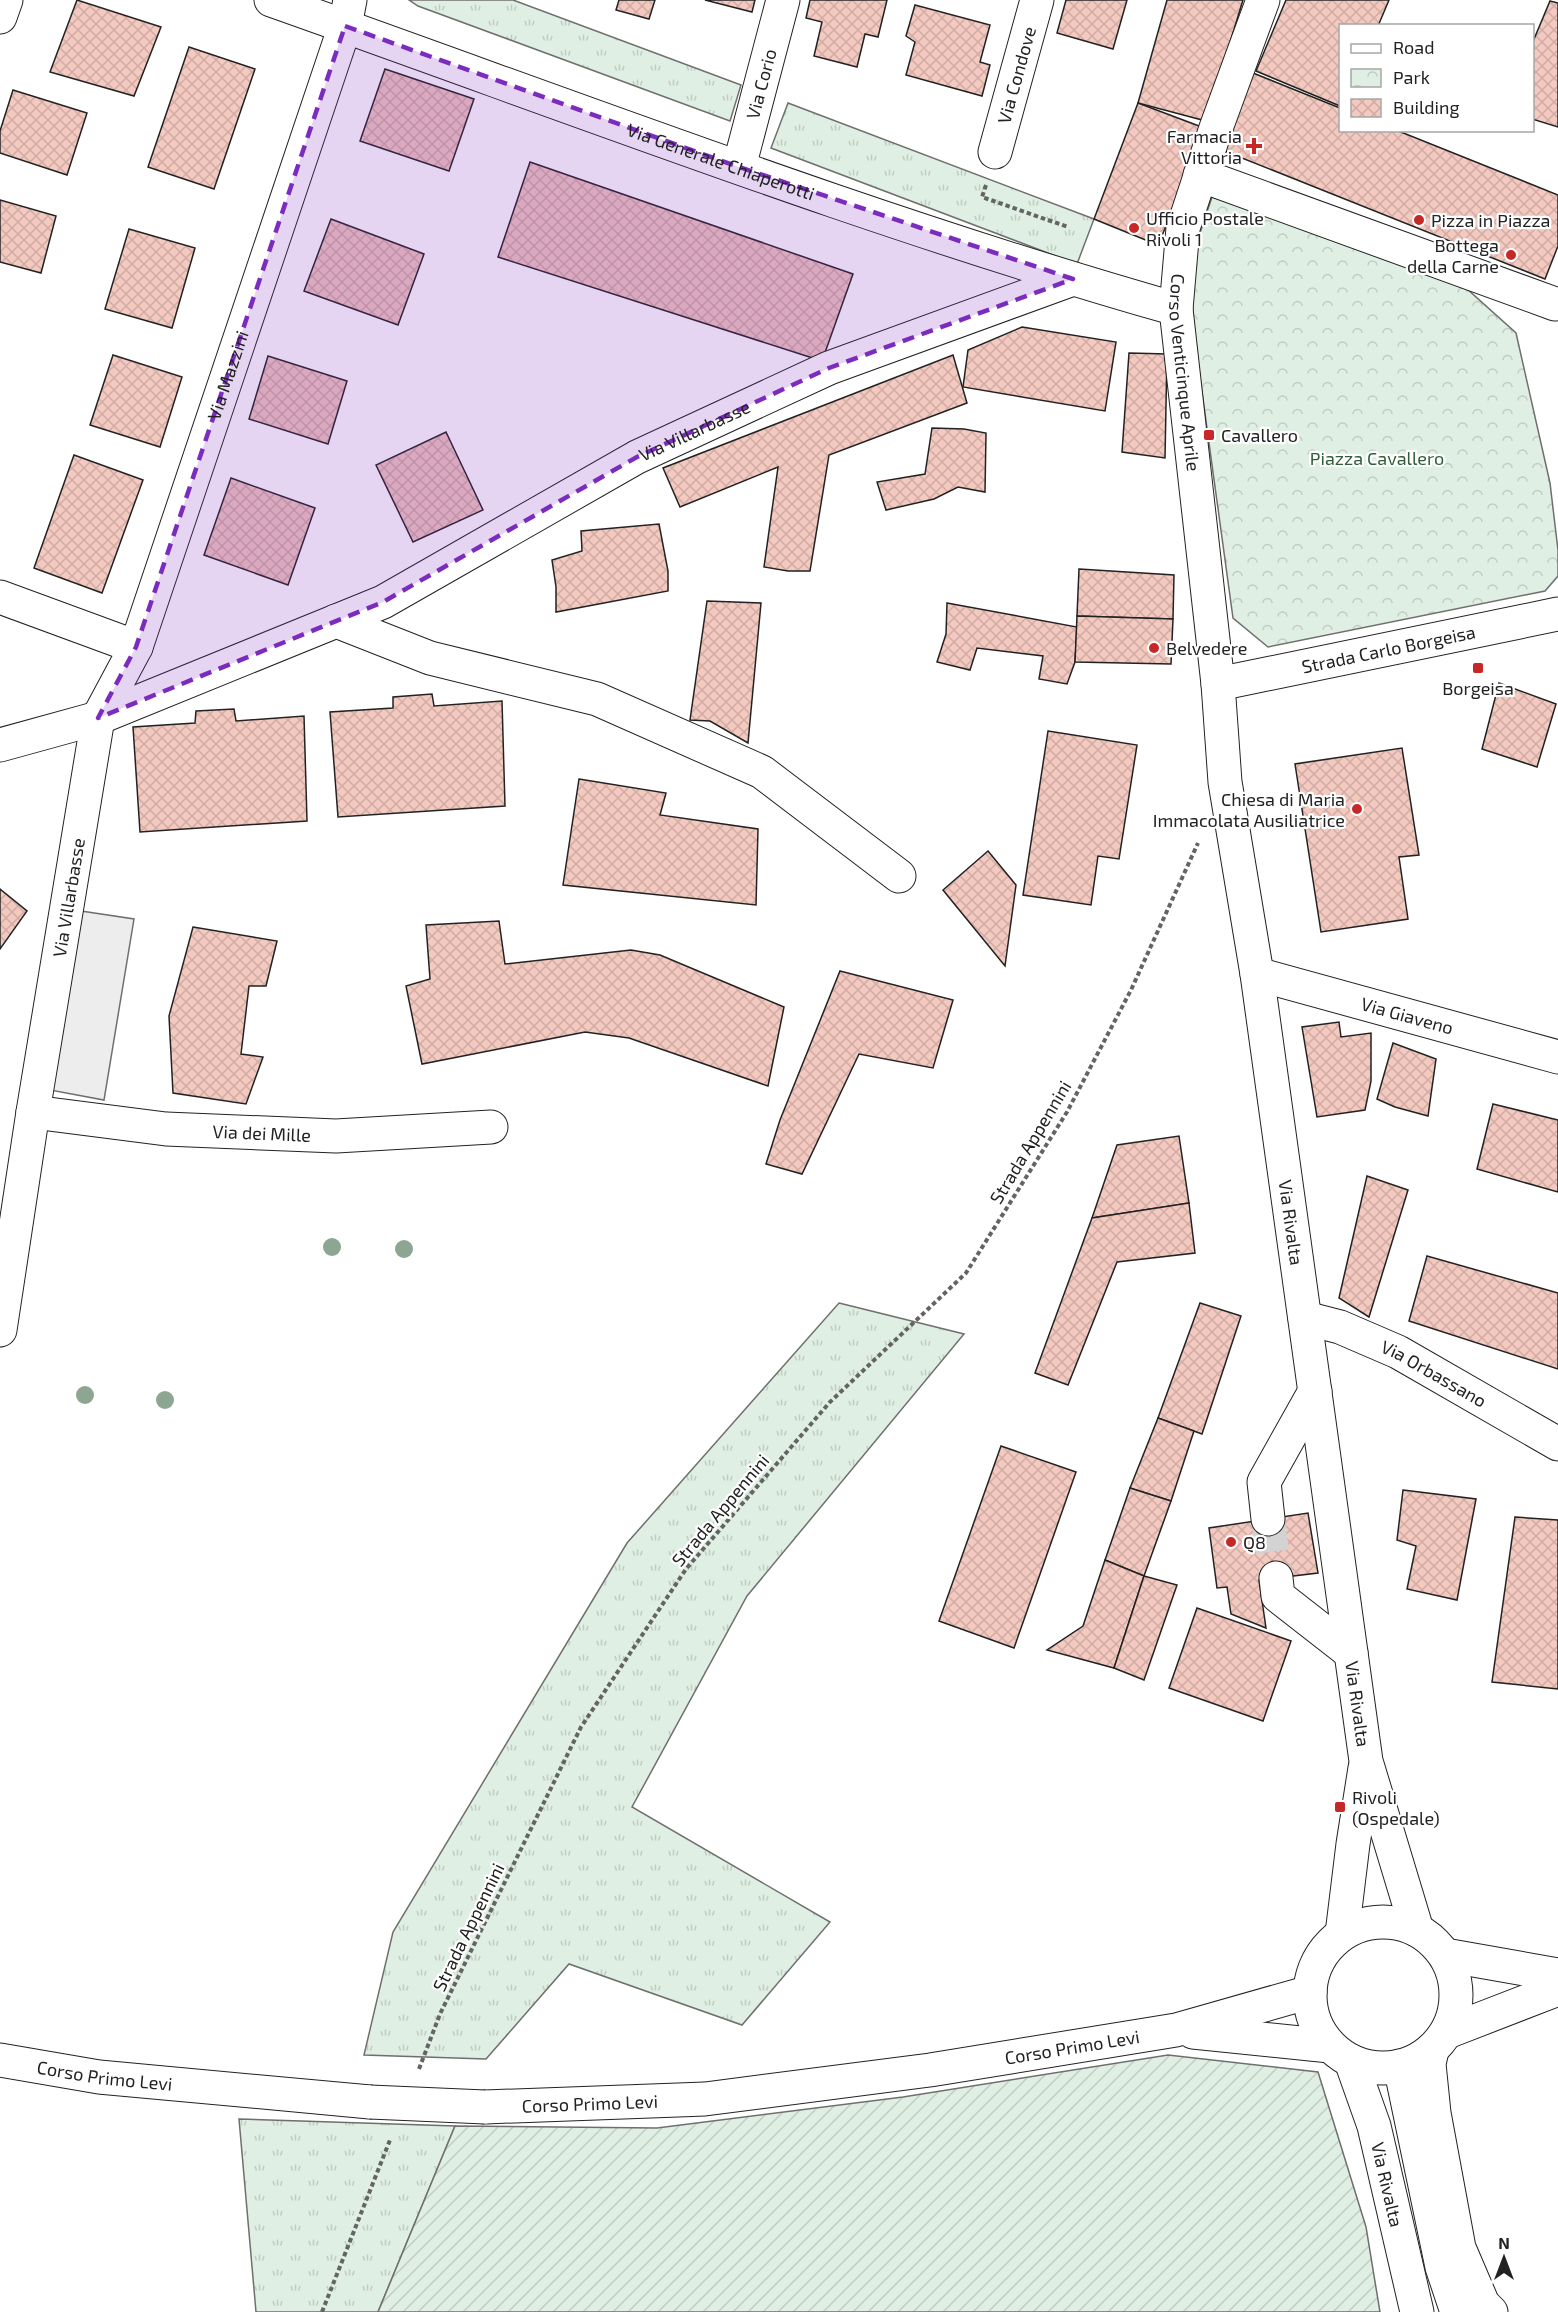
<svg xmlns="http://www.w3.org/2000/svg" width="1558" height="2312" font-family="'Exo 2',sans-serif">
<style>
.grass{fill:url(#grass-tufts);stroke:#6f6f6f;stroke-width:1.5}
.park{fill:url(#park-crowns);stroke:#6f6f6f;stroke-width:1.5}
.garden{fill:url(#garden-furrows);stroke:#6f6f6f;stroke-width:1.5}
.parking{fill:#ededed;stroke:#6f6f6f;stroke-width:1.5}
.building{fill:url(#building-cross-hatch);stroke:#222;stroke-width:1.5}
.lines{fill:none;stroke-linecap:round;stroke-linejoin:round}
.minor-tunnel{stroke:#d3d3d3;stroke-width:33;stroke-dasharray:33 16;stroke-linecap:butt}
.minor-casing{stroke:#222;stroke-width:35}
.major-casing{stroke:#222;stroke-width:35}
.path{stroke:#646464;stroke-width:4;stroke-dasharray:4.5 3;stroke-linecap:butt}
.minor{stroke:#fff;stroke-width:33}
.major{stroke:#fff;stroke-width:33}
.minor-bridge-casing{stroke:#222;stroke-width:35;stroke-linecap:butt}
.minor-bridge{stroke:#fff;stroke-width:33}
.tree{fill:#8da692}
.marked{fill:#7b2cbf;fill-opacity:0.2;stroke:#7b2cbf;stroke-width:4.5;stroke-dasharray:12 8;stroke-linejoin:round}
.poi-dot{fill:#c62828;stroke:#fff;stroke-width:2}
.labels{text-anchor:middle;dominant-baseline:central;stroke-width:4.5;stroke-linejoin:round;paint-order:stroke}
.street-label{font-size:18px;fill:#222;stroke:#fff}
.poi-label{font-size:18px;fill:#222;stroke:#fff;text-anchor:start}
.park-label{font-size:18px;fill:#2f5e38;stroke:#fff}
</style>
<defs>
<pattern id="grass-tufts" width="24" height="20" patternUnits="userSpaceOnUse" patternTransform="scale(1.5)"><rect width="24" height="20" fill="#e0efe3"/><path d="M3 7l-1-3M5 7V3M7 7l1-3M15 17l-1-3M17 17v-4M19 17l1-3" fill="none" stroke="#c0cdc2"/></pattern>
<pattern id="park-crowns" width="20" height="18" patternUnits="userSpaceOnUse" patternTransform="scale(1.5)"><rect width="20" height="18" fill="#e0efe3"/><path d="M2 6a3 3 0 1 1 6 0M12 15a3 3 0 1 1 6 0" fill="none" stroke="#c0cdc2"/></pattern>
<pattern id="garden-furrows" width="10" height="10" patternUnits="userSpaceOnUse" patternTransform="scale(1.5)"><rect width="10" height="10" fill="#e0efe3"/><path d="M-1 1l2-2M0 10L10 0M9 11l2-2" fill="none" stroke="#c0cdc2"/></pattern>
<pattern id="building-cross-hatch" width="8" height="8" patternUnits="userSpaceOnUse" patternTransform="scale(1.5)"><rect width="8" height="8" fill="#f3c9c0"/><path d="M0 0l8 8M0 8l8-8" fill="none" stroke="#d0aca5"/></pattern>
</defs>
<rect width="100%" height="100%" fill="#fff"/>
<!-- grass -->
<g class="grass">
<polygon points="409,0 513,0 741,85 730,121 418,6"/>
<polygon points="788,103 1094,219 1077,264 771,148"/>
<polygon points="839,1303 964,1334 747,1596 632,1807 830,1922 742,2025 569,1964 486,2059 364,2055 393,1932 627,1543"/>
<polygon points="239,2119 455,2126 378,2312 256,2312"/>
</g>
<!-- park -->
<polygon class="park" points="1212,197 1281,215 1457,280 1516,333 1550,483 1558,550 1558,576 1545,591 1268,647 1233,618 1186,275"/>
<!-- garden -->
<polygon class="garden" points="1168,2055 1318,2072 1366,2227 1380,2312 378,2312 455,2126 657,2128 903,2097"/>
<!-- parking -->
<polygon class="parking" points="81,911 134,919 104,1100 50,1090"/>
<!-- building -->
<g class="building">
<polygon points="77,0 161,27 134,96 50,72"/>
<polygon points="619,0 655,0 649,19 616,10"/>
<polygon points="705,0 755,0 752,12"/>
<polygon points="810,0 887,0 878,37 865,34 857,67 814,56 822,22 806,18"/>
<polygon points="1066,0 1127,0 1113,49 1057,33"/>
<polygon points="1167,0 1243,0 1206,121 1138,103"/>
<polygon points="1286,0 1389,0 1378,26 1340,26 1340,106 1256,71"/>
<polygon points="1550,1 1558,3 1558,127 1532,119 1532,44"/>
<polygon points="915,5 990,25 980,62 990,65 982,96 906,75 915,42 906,36"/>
<polygon points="189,47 255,69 214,189 148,167"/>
<polygon points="385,69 474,99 449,171 360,141"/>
<polygon points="1253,73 1340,108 1340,130 1396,130 1558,195 1558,246 1545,279 1222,150"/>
<polygon points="13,90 87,113 67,175 0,153 0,131"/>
<polygon points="1138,103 1207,129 1158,245 1094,219"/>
<polygon points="530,162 853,274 822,361 498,257"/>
<polygon points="0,200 56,216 41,273 0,262"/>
<polygon points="331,219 424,254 398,325 304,291"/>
<polygon points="129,229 195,248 172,328 105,309"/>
<polygon points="1022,327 1116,342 1105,411 963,387 968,350"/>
<polygon points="1129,353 1167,354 1165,458 1122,452"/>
<polygon points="113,355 182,377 160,447 90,425"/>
<polygon points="953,355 967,403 829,455 810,571 788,571 764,567 778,467 680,507 663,468"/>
<polygon points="268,356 347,381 328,444 249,419"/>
<polygon points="932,428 964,429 986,433 985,492 958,487 934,499 886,510 877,482 925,474"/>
<polygon points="446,432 483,510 413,542 376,465"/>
<polygon points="74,455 143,480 102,593 34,568"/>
<polygon points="231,478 315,508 288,585 204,555"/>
<polygon points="659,524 668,571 668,591 556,612 556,587 552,560 582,551 581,531"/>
<polygon points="1079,569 1174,575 1173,619 1077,616"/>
<polygon points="707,601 761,603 748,743 710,721 690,720"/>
<polygon points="947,603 1077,627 1075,662 1067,684 1039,679 1043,656 977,648 970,670 937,662 946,634"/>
<polygon points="1077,616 1173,619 1171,664 1075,662"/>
<polygon points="1499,683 1556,704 1537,767 1482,749"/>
<polygon points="432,694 434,706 502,701 505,806 338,817 330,712 393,708 393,697"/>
<polygon points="234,709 236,721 304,716 307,821 140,832 133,727 195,723 196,711"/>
<polygon points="1048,731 1137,745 1119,859 1098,856 1091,905 1023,895"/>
<polygon points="1402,748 1419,855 1399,857 1408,919 1321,932 1295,764"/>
<polygon points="579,779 666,793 660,815 758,829 756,905 563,885"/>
<polygon points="988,851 1016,885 1005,966 943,890"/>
<polygon points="0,889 27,911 0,949"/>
<polygon points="499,921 505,964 631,950 660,955 784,1007 768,1086 629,1038 585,1032 422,1064 406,986 430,979 426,925"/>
<polygon points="193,927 277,941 266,986 249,986 241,1054 263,1057 246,1104 173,1093 169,1016"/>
<polygon points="840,971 953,1000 933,1068 859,1054 802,1174 766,1164 780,1120"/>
<polygon points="1339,1022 1341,1037 1371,1033 1371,1081 1365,1110 1317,1117 1302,1027"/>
<polygon points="1393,1043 1436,1059 1428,1116 1395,1107 1377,1099"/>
<polygon points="1493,1104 1558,1120 1558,1192 1477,1169"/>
<polygon points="1179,1136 1189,1203 1092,1218 1117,1145"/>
<polygon points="1367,1176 1408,1190 1369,1317 1339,1298"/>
<polygon points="1189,1203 1195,1253 1117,1262 1068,1385 1035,1373 1092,1218"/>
<polygon points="1427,1256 1558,1293 1558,1369 1409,1321"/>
<polygon points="1200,1303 1241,1316 1202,1434 1158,1418"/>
<polygon points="1158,1418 1194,1431 1171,1501 1130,1488"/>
<polygon points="1001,1446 1076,1472 1014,1648 939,1621"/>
<polygon points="1130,1488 1171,1501 1144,1576 1105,1560"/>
<polygon points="1403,1490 1476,1499 1457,1600 1407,1589 1416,1546 1397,1540"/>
<polygon points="1308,1513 1318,1573 1259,1580 1266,1628 1231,1614 1227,1587 1217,1588 1209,1528"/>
<polygon points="1515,1517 1558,1520 1558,1689 1492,1682"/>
<polygon points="1105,1560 1144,1576 1114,1668 1047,1650 1083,1626"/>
<polygon points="1144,1576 1177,1585 1144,1680 1114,1668"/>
<polygon points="1197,1608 1291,1641 1263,1721 1169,1688"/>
</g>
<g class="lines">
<!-- minor-tunnel -->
<polyline class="minor-tunnel" points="1268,1519 1276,1578"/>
<defs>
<g id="minor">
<path id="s1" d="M271,0c300,106 599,222 905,309"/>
<path id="s2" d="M1263,0l-47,128 -33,100 -7,81 42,375 7,98 32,192 109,787 51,169"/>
<polyline points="0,17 6,0"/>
<path id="s3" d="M995,152l42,-152"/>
<path id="s4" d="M739,167l44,-167"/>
<polyline points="1200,175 1555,304"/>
<polyline points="0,597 136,647"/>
<polyline points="336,621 430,658 597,699 762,772 899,876"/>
<path id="s5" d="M1218,684l340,-70"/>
<path id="s6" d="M0,745l98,-27 285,-116 254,-145 192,-89 244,-89"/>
<path id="s7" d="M1257,974l301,83"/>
<path id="s8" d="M33,1112l133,17 170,7 155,-9"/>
<path id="s9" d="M1305,1318l35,9 58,25 160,92"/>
<path id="s10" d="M0,1330l33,-218 65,-394 38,-71 209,-621 5,-26"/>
<polyline points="1268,1519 1264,1482 1315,1391"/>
<polyline points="1276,1578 1278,1596 1351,1653"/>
<polyline points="1342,1934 1353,1844 1365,1768"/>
<polyline points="1193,2032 1330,2046"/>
<polyline points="1432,2050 1429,2064 1434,2113 1459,2248 1483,2304 1491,2312"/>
<path id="s11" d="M0,2060l99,17 271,25"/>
<path id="s12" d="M485,2107l220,-8 225,-29 246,-40 134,-38"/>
</g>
<g id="major">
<circle cx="1383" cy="1995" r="73"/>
<polyline points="1445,1955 1558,1975"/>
<polyline points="1447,2032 1558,1989"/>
<path id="s13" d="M1351,2061l23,65 43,186"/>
<polyline points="1400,2066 1442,2267 1457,2312"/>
</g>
</defs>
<!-- minor casing -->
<use href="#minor" class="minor-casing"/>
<!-- major casing -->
<use href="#major" class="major-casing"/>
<!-- path -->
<g class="path">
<polyline points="986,185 982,197 1068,227"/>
<polyline points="419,2069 440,2014 581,1727 686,1569 830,1402 966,1273 1067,1112 1131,990 1198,843"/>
<polyline points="322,2312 390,2140"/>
</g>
<!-- minor -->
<use href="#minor" class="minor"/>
<!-- major -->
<use href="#major" class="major"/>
<defs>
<polyline id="minor-bridge" points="370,2102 485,2107"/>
</defs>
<!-- minor-bridge casing -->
<use href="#minor-bridge" class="minor-bridge-casing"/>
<!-- minor-bridge -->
<use href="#minor-bridge" class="minor-bridge"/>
</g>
<!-- trees -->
<g class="tree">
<circle cx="332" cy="1247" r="9"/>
<circle cx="404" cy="1249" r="9"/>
<circle cx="85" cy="1395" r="9"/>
<circle cx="165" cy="1400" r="9"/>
</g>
<!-- marked area -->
<path class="marked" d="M345,26l394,141 334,112 -244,89 -192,89 -254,145 -285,116 38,-71z"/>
<!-- markers -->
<g class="poi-dot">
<path d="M1251 137h6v6h6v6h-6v6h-6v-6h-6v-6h6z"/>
<circle cx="1419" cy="220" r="6"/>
<circle cx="1134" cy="228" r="6"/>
<circle cx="1511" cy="255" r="6"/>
<rect x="1203" y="429" width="12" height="12" rx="3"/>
<circle cx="1154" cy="648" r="6"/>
<rect x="1472" y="662" width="12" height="12" rx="3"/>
<circle cx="1357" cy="809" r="6"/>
<circle cx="1231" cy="1542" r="6"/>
<rect x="1334" y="1801" width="12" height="12" rx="3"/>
</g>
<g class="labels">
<!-- street labels -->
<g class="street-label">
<text stroke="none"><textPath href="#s3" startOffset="80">Via Condove</textPath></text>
<text stroke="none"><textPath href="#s4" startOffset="86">Via Corio</textPath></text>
<text stroke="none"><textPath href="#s1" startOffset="478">Via Generale Chiaperotti</textPath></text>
<text stroke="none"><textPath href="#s2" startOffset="387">Corso Venticinque Aprile</textPath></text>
<text stroke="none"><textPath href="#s10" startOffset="987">Via Mazzini</textPath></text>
<text stroke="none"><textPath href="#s6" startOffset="765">Via Villarbasse</textPath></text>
<text stroke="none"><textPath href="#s5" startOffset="174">Strada Carlo Borgeisa</textPath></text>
<text stroke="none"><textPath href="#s10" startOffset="438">Via Villarbasse</textPath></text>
<text stroke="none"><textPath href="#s7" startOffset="156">Via Giaveno</textPath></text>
<text stroke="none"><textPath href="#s8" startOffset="230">Via dei Mille</textPath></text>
<text transform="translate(1030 1142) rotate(-59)">Strada Appennini</text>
<text stroke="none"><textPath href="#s2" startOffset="1244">Via Rivalta</textPath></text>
<text stroke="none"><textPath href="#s9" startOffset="141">Via Orbassano</textPath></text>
<text transform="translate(720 1510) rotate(-50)">Strada Appennini</text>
<text stroke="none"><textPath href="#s2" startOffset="1730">Via Rivalta</textPath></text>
<text transform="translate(468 1927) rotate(-64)">Strada Appennini</text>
<text stroke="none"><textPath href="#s12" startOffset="591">Corso Primo Levi</textPath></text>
<text stroke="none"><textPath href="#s11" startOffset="106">Corso Primo Levi</textPath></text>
<text stroke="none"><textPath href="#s12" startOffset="105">Corso Primo Levi</textPath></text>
<text stroke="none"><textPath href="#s13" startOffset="129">Via Rivalta</textPath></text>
</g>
<!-- poi labels -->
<g class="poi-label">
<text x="1242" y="136" text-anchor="end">Farmacia<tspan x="1242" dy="21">Vittoria</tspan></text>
<text x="1146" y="218">Ufficio Postale<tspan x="1146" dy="21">Rivoli 1</tspan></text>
<text x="1431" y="220">Pizza in Piazza</text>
<text x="1499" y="245" text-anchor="end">Bottega<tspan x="1499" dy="21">della Carne</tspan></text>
<text x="1221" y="435">Cavallero</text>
<text x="1166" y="648">Belvedere</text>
<text x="1478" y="688" text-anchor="middle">Borgeisa</text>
<text x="1345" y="799" text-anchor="end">Chiesa di Maria<tspan x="1345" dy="21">Immacolata Ausiliatrice</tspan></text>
<text x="1243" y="1542">Q8</text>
<text x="1352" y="1797">Rivoli<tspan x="1352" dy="21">(Ospedale)</tspan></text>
</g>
<!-- park labels -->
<g class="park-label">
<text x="1377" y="458">Piazza Cavallero</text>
</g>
</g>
<!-- legend -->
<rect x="1339" y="24" width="195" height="108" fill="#ffffff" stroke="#a7a7a7" stroke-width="1.5"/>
<rect x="1351" y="44" width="30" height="9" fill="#ffffff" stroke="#a7a7a7" stroke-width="1.5"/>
<text x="1393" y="54" font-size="18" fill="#222222">Road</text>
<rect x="1351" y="69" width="30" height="18" fill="url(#park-crowns)" stroke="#a7a7a7" stroke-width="1.5"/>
<text x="1393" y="84" font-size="18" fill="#222222">Park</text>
<rect x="1351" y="99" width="30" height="18" fill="url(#building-cross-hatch)" stroke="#a7a7a7" stroke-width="1.5"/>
<text x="1393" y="114" font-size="18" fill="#222222">Building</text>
<!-- north arrow -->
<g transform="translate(1504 2258)" stroke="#ffffff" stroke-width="4.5" paint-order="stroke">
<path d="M0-4.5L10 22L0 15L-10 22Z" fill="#222222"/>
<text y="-9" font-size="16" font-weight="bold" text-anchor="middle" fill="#222222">N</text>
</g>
</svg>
